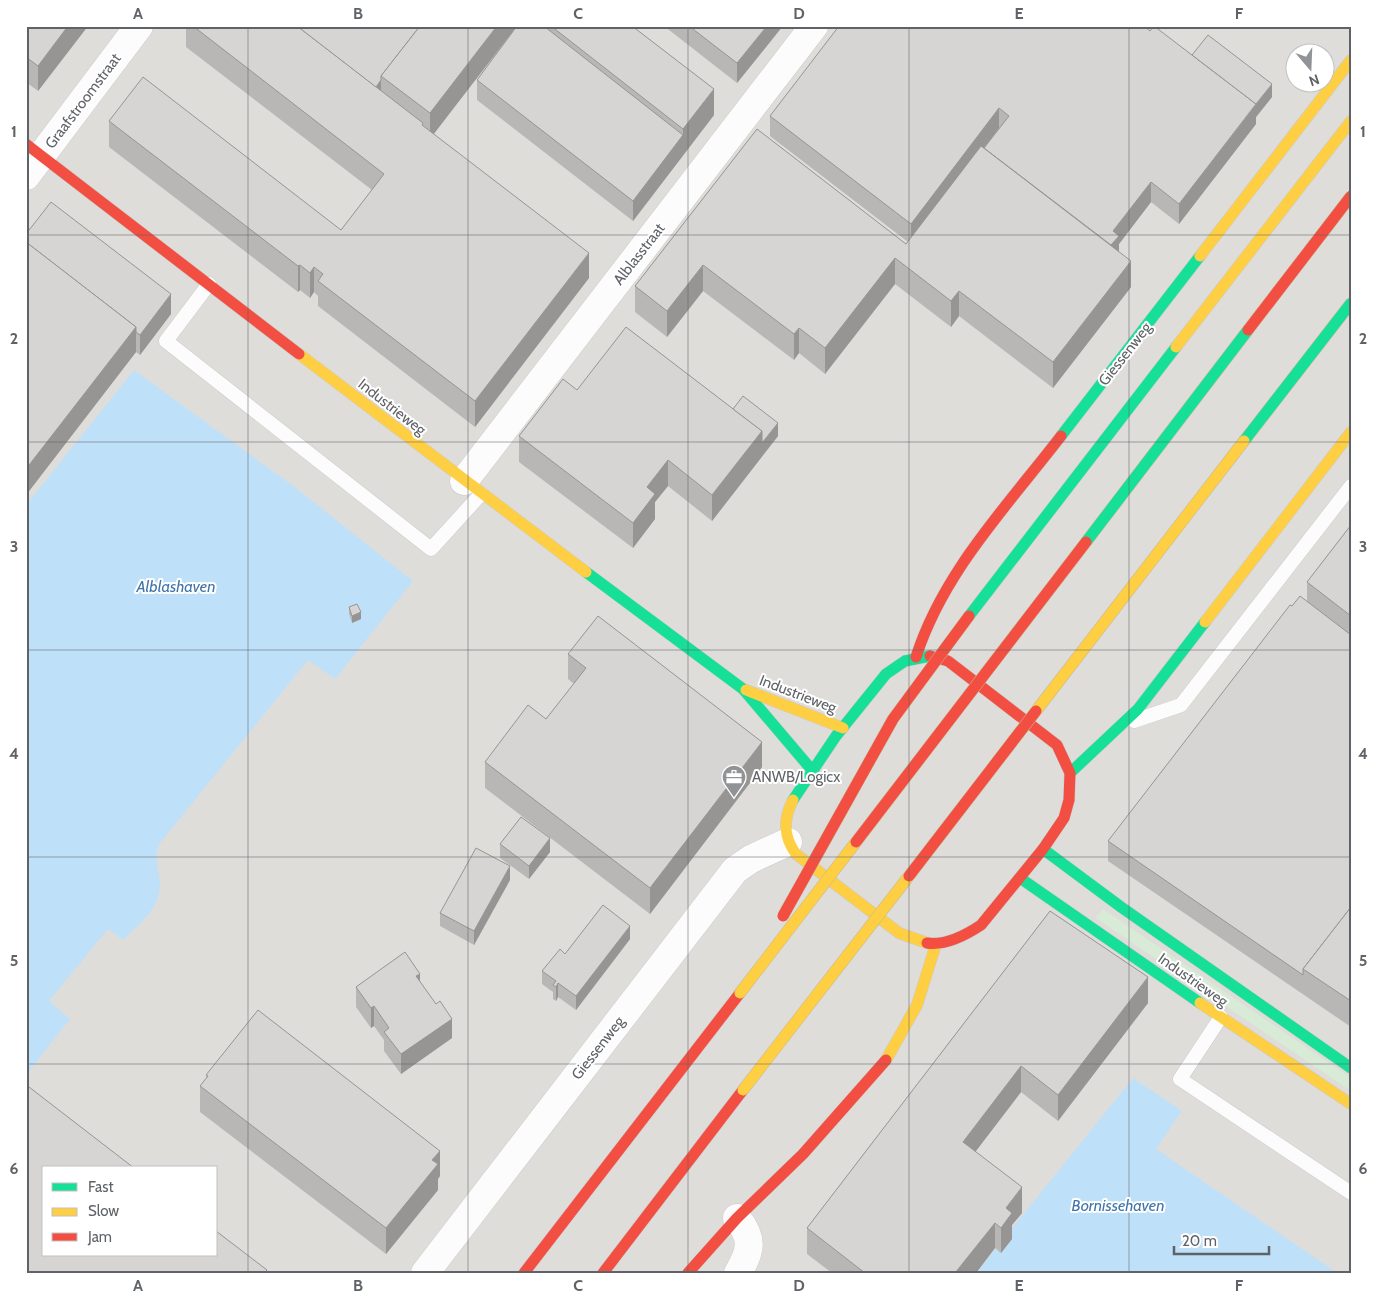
<svg xmlns="http://www.w3.org/2000/svg" width="1377" height="1299" font-family="Cabin,sans-serif">
<style>
.industrial{fill:#dfddda;fill-rule:evenodd}
.green{fill:#d8ebd6}
.water{fill:#bfe0f9}
.lines{fill:none;stroke-linecap:round;stroke-linejoin:round}
.lane-casing{stroke:#cbcccc;stroke-width:15}
.street-casing{stroke:#cbcccc;stroke-width:29}
.fast-casing{stroke:#cacacb;stroke-width:12}
.slow-casing{stroke:#cacacb;stroke-width:12}
.jam-casing{stroke:#cacacb;stroke-width:12}
.lane{stroke:#fdfcfc;stroke-width:14}
.street{stroke:#fdfcfc;stroke-width:28}
.fast{stroke:#16e098;stroke-width:11}
.slow{stroke:#ffcf43;stroke-width:11}
.jam{stroke:#f24e42;stroke-width:11}
.fast-bridge-casing{stroke:#c8b996;stroke-width:12;stroke-linecap:butt}
.slow-bridge-casing{stroke:#c8b996;stroke-width:12;stroke-linecap:butt}
.jam-bridge-casing{stroke:#c8b996;stroke-width:12;stroke-linecap:butt}
.fast-bridge{stroke:#16e098;stroke-width:11}
.slow-bridge{stroke:#ffcf43;stroke-width:11}
.jam-bridge{stroke:#f24e42;stroke-width:11}
.wall{fill:#b8b7b5}
.shaded-wall{fill:#969594}
.building{fill:#d6d5d3;stroke:#969594}
.grid{fill:none;stroke:#5f6368;stroke-width:1;stroke-opacity:0.55}
.labels{text-anchor:middle;dominant-baseline:central;stroke-width:4;stroke-linejoin:round;paint-order:stroke}
.street-label{font-size:15px;fill:#5f6368;stroke:#fff}
.poi-label{font-size:15px;fill:#5f6368;stroke:#fff;text-anchor:start}
.water-label{font-size:16px;font-style:italic;fill:#4174aa;stroke:#fff}
.neatline{fill:none;stroke:#5f6368;stroke-width:2}
.grid-label{font-size:16px;text-anchor:middle;font-weight:bold;fill:#5f6368}
</style>
<rect width="100%" height="100%" fill="#efeeea"/>
<!-- industrial -->
<path class="industrial" d="M26,26h1325v1247h-1325zM1294,52h30v30h-30zM44,1168h172v87h-172z"/>
<!-- green -->
<polygon class="green" points="1103,909 1351,1078 1351,1091 1096,918"/>
<!-- water -->
<g class="water">
<path d="M134,370l162,118 117,93 -78,98 -27,-19 -148,183c-9,21 3,31 -1,50 -3,19 -23,34 -36,47l-15,-11 -59,72 21,18 -44,56v-570z"/>
<polygon points="1133,1078 1182,1111 1156,1149 1337,1273 976,1273"/>
</g>
<g class="lines">
<defs>
<g id="lane">
<polyline points="209,284 166,341 431,549 481,494"/>
<polyline points="1134,721 1181,705 1351,486"/>
<polyline points="1221,1017 1180,1079 1351,1193"/>
</g>
<g id="street">
<polyline points="26,176 139,26"/>
<polyline points="464,481 814,26"/>
<path d="M737,1218c17,21 14,33 1,55"/>
<polyline points="425,1273 735,870 751,859 788,842"/>
</g>
<g id="fast">
<polyline points="1061,436 1200,256"/>
<polyline points="586,572 743,689 811,769"/>
<polyline points="969,616 1176,347"/>
<polyline points="1070,773 1138,709 1205,622"/>
<polyline points="793,800 836,736 886,674 905,661 930,656"/>
<polyline points="1043,849 1121,907 1351,1068"/>
<polyline points="1020,878 1200,1003"/>
</g>
<g id="slow">
<polyline points="1200,256 1351,60"/>
<polyline points="1176,347 1351,121"/>
<polyline points="299,354 586,572"/>
<polyline points="1205,622 1351,432"/>
<polyline points="746,690 843,728"/>
<path d="M793,800c-10,19 -10,36 3,54l103,79 28,10"/>
<polyline points="1200,1003 1351,1104"/>
<polyline points="886,1060 917,1005 936,944"/>
</g>
<g id="jam">
<polyline points="26,144 299,354"/>
<path d="M916,657c27,-85 92,-152 145,-221"/>
<path d="M927,943c19,3 39,-8 54,-18l62,-76 21,-31 5,-18 1,-27 -13,-28 -109,-84 -18,-5"/>
<polyline points="524,1273 740,993"/>
<polyline points="603,1273 743,1090"/>
<polyline points="688,1273 737,1218 803,1154 886,1060"/>
</g>
</defs>
<!-- lane casing -->
<use href="#lane" class="lane-casing"/>
<!-- street casing -->
<use href="#street" class="street-casing"/>
<!-- fast casing -->
<use href="#fast" class="fast-casing"/>
<!-- slow casing -->
<use href="#slow" class="slow-casing"/>
<!-- jam casing -->
<use href="#jam" class="jam-casing"/>
<!-- lane -->
<use href="#lane" class="lane"/>
<!-- street -->
<use href="#street" class="street"/>
<!-- fast -->
<use href="#fast" class="fast"/>
<!-- slow -->
<use href="#slow" class="slow"/>
<!-- jam -->
<use href="#jam" class="jam"/>
<defs>
<g id="fast-bridge">
<polyline points="1244,441 1351,303"/>
<polyline points="1086,542 1248,330"/>
</g>
<g id="slow-bridge">
<polyline points="1036,711 1244,441"/>
<polyline points="740,993 856,842"/>
<polyline points="743,1090 909,876"/>
</g>
<g id="jam-bridge">
<polyline points="1248,330 1351,196"/>
<polyline points="856,842 1086,542"/>
<polyline points="909,876 1036,711"/>
<polyline points="783,916 893,719 969,616"/>
</g>
</defs>
<!-- fast-bridge casing -->
<use href="#fast-bridge" class="fast-bridge-casing"/>
<!-- slow-bridge casing -->
<use href="#slow-bridge" class="slow-bridge-casing"/>
<!-- jam-bridge casing -->
<use href="#jam-bridge" class="jam-bridge-casing"/>
<!-- fast-bridge -->
<use href="#fast-bridge" class="fast-bridge"/>
<!-- slow-bridge -->
<use href="#slow-bridge" class="slow-bridge"/>
<!-- jam-bridge -->
<use href="#jam-bridge" class="jam-bridge"/>
</g>
<!-- wall -->
<g class="wall">
<polygon points="26,26 88,26 38,91 26,82"/>
<polygon points="186,26 632,26 714,115 633,221 477,100 477,80 510,36 433,134 589,278 475,427 318,306 318,296 314,292 310,298 300,290 298,292 109,147 109,121 341,230 372,190 186,47"/>
<polygon points="664,26 782,26 782,27 737,83"/>
<polygon points="1150,31 1192,55 1272,97 1256,117 1256,124 1179,224 1151,202 1119,244 1119,252 1131,287 1053,388 959,316 951,327 895,284 825,374 799,353 794,360 703,291 667,337 635,312 635,286 757,129 906,244 908,242 770,136 770,116"/>
<polygon points="26,234 171,314 140,355 136,352 26,495"/>
<polygon points="577,390 733,409 778,436 712,521 668,486 655,502 655,519 633,548 519,462 519,436"/>
<polygon points="1351,525 1351,1027 1108,861 1108,841 1292,606 1307,602 1307,582"/>
<polygon points="349,607 361,619 352,623 349,614"/>
<polygon points="568,654 762,767 650,914 485,788 485,762 546,719 574,684 568,679"/>
<polygon points="500,844 550,852 529,879 500,858"/>
<polygon points="510,880 474,945 440,926 440,913"/>
<polygon points="1050,911 1148,1003 1058,1121 1021,1092 975,1152 1022,1213 1012,1225 1012,1239 1001,1253 995,1248 976,1273 832,1273 807,1254 807,1228"/>
<polygon points="630,939 576,1010 558,997 556,1001 553,999 553,992 542,984 542,971 565,954"/>
<polygon points="420,982 452,1038 401,1074 384,1051 384,1040 374,1026 371,1028 356,1007 356,987"/>
<polygon points="206,1075 440,1176 438,1179 438,1190 386,1254 200,1112 200,1086 206,1079"/>
</g>
<!-- shaded-wall -->
<g class="shaded-wall">
<polygon points="68,26 88,26 38,91 38,66"/>
<polygon points="497,26 516,26 516,27 430,139 430,113"/>
<polygon points="767,26 782,26 782,27 737,83 737,63"/>
<polygon points="381,80 381,100 373,91"/>
<polygon points="1272,84 1272,97 1256,117 1256,124 1179,224 1179,204"/>
<polygon points="714,89 714,115 633,221 633,201 683,135 683,129"/>
<polygon points="999,108 999,128 911,244 911,224"/>
<polygon points="1151,182 1151,202 1119,244 1119,256 1108,249 1113,231"/>
<polygon points="589,253 589,278 475,427 475,401"/>
<polygon points="895,258 895,284 825,374 825,348"/>
<polygon points="1131,261 1131,287 1053,388 1053,362"/>
<polygon points="300,265 300,290 298,292 298,266"/>
<polygon points="703,265 703,291 667,337 667,311"/>
<polygon points="314,267 314,292 310,298 310,273"/>
<polygon points="959,291 959,316 951,327 951,301"/>
<polygon points="171,294 171,314 140,355 140,335"/>
<polygon points="136,327 136,352 26,495 26,469"/>
<polygon points="799,328 799,353 794,360 794,334"/>
<polygon points="778,423 778,436 712,521 712,495 762,431"/>
<polygon points="668,460 668,486 655,502 655,519 633,548 633,523 647,487"/>
<polygon points="361,612 361,619 352,623 352,616"/>
<polygon points="762,742 762,767 650,914 650,888"/>
<polygon points="550,838 550,852 529,879 529,866"/>
<polygon points="510,866 510,880 474,945 474,931"/>
<polygon points="630,926 630,939 576,1010 576,996"/>
<polygon points="420,974 420,994 416,976"/>
<polygon points="1148,977 1148,1003 1058,1121 1058,1095"/>
<polygon points="558,983 558,997 556,1001 556,987"/>
<polygon points="374,1006 374,1026 371,1028 371,1008"/>
<polygon points="452,1019 452,1038 401,1074 401,1054"/>
<polygon points="1021,1066 1021,1092 963,1168 963,1142"/>
<polygon points="440,1151 440,1176 438,1179 438,1190 386,1254 386,1228 432,1160"/>
<polygon points="1022,1187 1022,1213 1012,1225 1012,1239 1001,1253 1001,1228 1006,1208"/>
<polygon points="995,1223 995,1248 976,1273 955,1273"/>
</g>
<!-- building -->
<g class="building">
<polygon points="26,26 68,26 38,66 26,57"/>
<polygon points="193,26 297,26 423,123 422,125 589,253 475,401 318,281 323,274 314,267 310,273 300,265 298,266 109,121 143,77 341,230 384,174"/>
<polygon points="297,26 420,26 381,76 381,80 376,87"/>
<polygon points="420,26 497,26 430,113 381,76"/>
<polygon points="517,26 546,26 545,27 683,135 633,201 477,80"/>
<polygon points="551,26 632,26 714,89 683,129"/>
<polygon points="689,26 767,26 737,63"/>
<polygon points="839,26 1144,26 1150,31 1154,26 1256,104 1179,204 1151,182 1113,231 1119,236 1111,245 984,148 1009,116 999,108 911,224 770,116"/>
<polygon points="1208,35 1272,84 1256,104 1192,55"/>
<polygon points="757,129 906,244 981,146 1131,261 1053,362 959,291 951,301 895,258 825,348 799,328 794,334 703,265 667,311 635,286"/>
<polygon points="51,202 171,294 140,335 136,332 136,327 26,242 26,234"/>
<polygon points="26,242 136,327 26,469"/>
<polygon points="626,327 762,431 712,495 668,460 647,487 655,494 633,523 519,436 563,379 577,390"/>
<polygon points="743,396 778,423 762,443 762,431 733,409"/>
<polygon points="1351,525 1351,616 1307,582"/>
<polygon points="1300,596 1351,635 1351,907 1303,969 1303,975 1108,841 1290,605 1292,606"/>
<polygon points="357,604 361,612 352,616 349,607"/>
<polygon points="598,616 762,742 650,888 485,762 528,705 546,719 586,668 568,654"/>
<polygon points="521,817 550,838 529,866 500,844"/>
<polygon points="476,848 510,866 474,931 440,913"/>
<polygon points="603,905 630,926 576,996 558,983 556,987 553,985 556,981 542,971 560,949 565,954"/>
<polygon points="1351,907 1351,1001 1303,969"/>
<polygon points="1050,911 1148,977 1058,1095 1021,1066 963,1142 1022,1187 1006,1208 1012,1213 1001,1228 995,1223 955,1273 865,1273 807,1228"/>
<polygon points="405,952 420,974 416,976 436,1004 440,1001 452,1019 401,1054 384,1032 389,1028 374,1006 371,1008 356,987"/>
<polygon points="258,1010 440,1151 432,1160 438,1164 386,1228 200,1086 208,1076 206,1075"/>
<polygon points="29,1087 134,1168 44,1168 44,1255 216,1255 216,1231 267,1270 264,1273 26,1273 26,1090"/>
</g>
<!-- grid -->
<path class="grid" d="M248,26v1247M468,26v1247M688,26v1247M909,26v1247M1129,26v1247M26,235h1325M26,442h1325M26,650h1325M26,857h1325M26,1064h1325"/>
<!-- icons -->
<defs>
<symbol id="office-pin" viewBox="-11 -11 22 30"><path d="M0 17L-7.5 6A9.5 9.5 0 1 1 7.5 6Z" fill="#919496" stroke="#fff"/><path d="M-6-3h4V-5.5h4V-3h4V5H-6ZM-1-4.5V-3h2v-1.5ZM-6 0V1H6V0Z" fill="#fff"/></symbol>
</defs>
<g fill-rule="evenodd">
<use href="#office-pin" x="720" y="763" width="28" height="38"/>
</g>
<g class="labels">
<!-- street labels -->
<g class="street-label">
<text transform="translate(83 101) rotate(-53)">Graafstroomstraat</text>
<text transform="translate(639 254) rotate(-52)">Alblasstraat</text>
<text transform="translate(1125 354) rotate(-52)">Giessenweg</text>
<text transform="translate(392 407) rotate(38)">Industrieweg</text>
<text transform="translate(798 694) rotate(21)">Industrieweg</text>
<text transform="translate(1193 980) rotate(35)">Industrieweg</text>
<text transform="translate(598 1048) rotate(-52)">Giessenweg</text>
</g>
<!-- poi labels -->
<g class="poi-label">
<text x="752" y="777">ANWB/Logicx</text>
</g>
<!-- water labels -->
<g class="water-label">
<text x="176" y="586">Alblashaven</text>
<text x="1118" y="1205">Bornissehaven</text>
</g>
</g>
<!-- border -->
<rect width="1377" height="1299" fill="none" stroke="#ffffff" stroke-width="55"/>
<!-- legend -->
<rect x="42" y="1166" width="175" height="90" fill="#ffffff" stroke="#bfc1c3"/>
<rect x="52" y="1183" width="25" height="8" fill="#16e098" stroke="#bfc1c3"/>
<text x="88" y="1192" font-size="15" fill="#5f6368">Fast</text>
<rect x="52" y="1208" width="25" height="8" fill="#ffcf43" stroke="#bfc1c3"/>
<text x="88" y="1216" font-size="15" fill="#5f6368">Slow</text>
<rect x="52" y="1233" width="25" height="8" fill="#f24e42" stroke="#bfc1c3"/>
<text x="88" y="1242" font-size="15" fill="#5f6368">Jam</text>
<!-- north arrow -->
<g transform="translate(1310 68) rotate(161)"><circle r="24" fill="#ffffff" stroke="#bfc1c3"/>
<path d="M0-4L9 19L0 12L-9 19Z" fill="#919496"/>
<text y="-8" font-size="14" font-weight="bold" text-anchor="middle" fill="#5f6368">N</text>
</g>
<!-- scale -->
<path d="M1174 1246v8h95v-8" fill="none" stroke="#5f6368" stroke-width="2.5"/>
<text x="1182" y="1246" font-size="15" fill="#5f6368" stroke="#ffffff" stroke-width="4" paint-order="stroke">20 m</text>
<rect x="28" y="28" width="1322" height="1244" class="neatline"/>
<g class="grid-label">
<text x="138" y="19">A</text>
<text x="358" y="19">B</text>
<text x="578" y="19">C</text>
<text x="799" y="19">D</text>
<text x="1019" y="19">E</text>
<text x="1239" y="19">F</text>
<text x="14" y="137">1</text>
<text x="1363" y="137">1</text>
<text x="14" y="344">2</text>
<text x="1363" y="344">2</text>
<text x="14" y="552">3</text>
<text x="1363" y="552">3</text>
<text x="14" y="759">4</text>
<text x="1363" y="759">4</text>
<text x="14" y="966">5</text>
<text x="1363" y="966">5</text>
<text x="14" y="1174">6</text>
<text x="1363" y="1174">6</text>
<text x="138" y="1291">A</text>
<text x="358" y="1291">B</text>
<text x="578" y="1291">C</text>
<text x="799" y="1291">D</text>
<text x="1019" y="1291">E</text>
<text x="1239" y="1291">F</text>
</g>
</svg>
